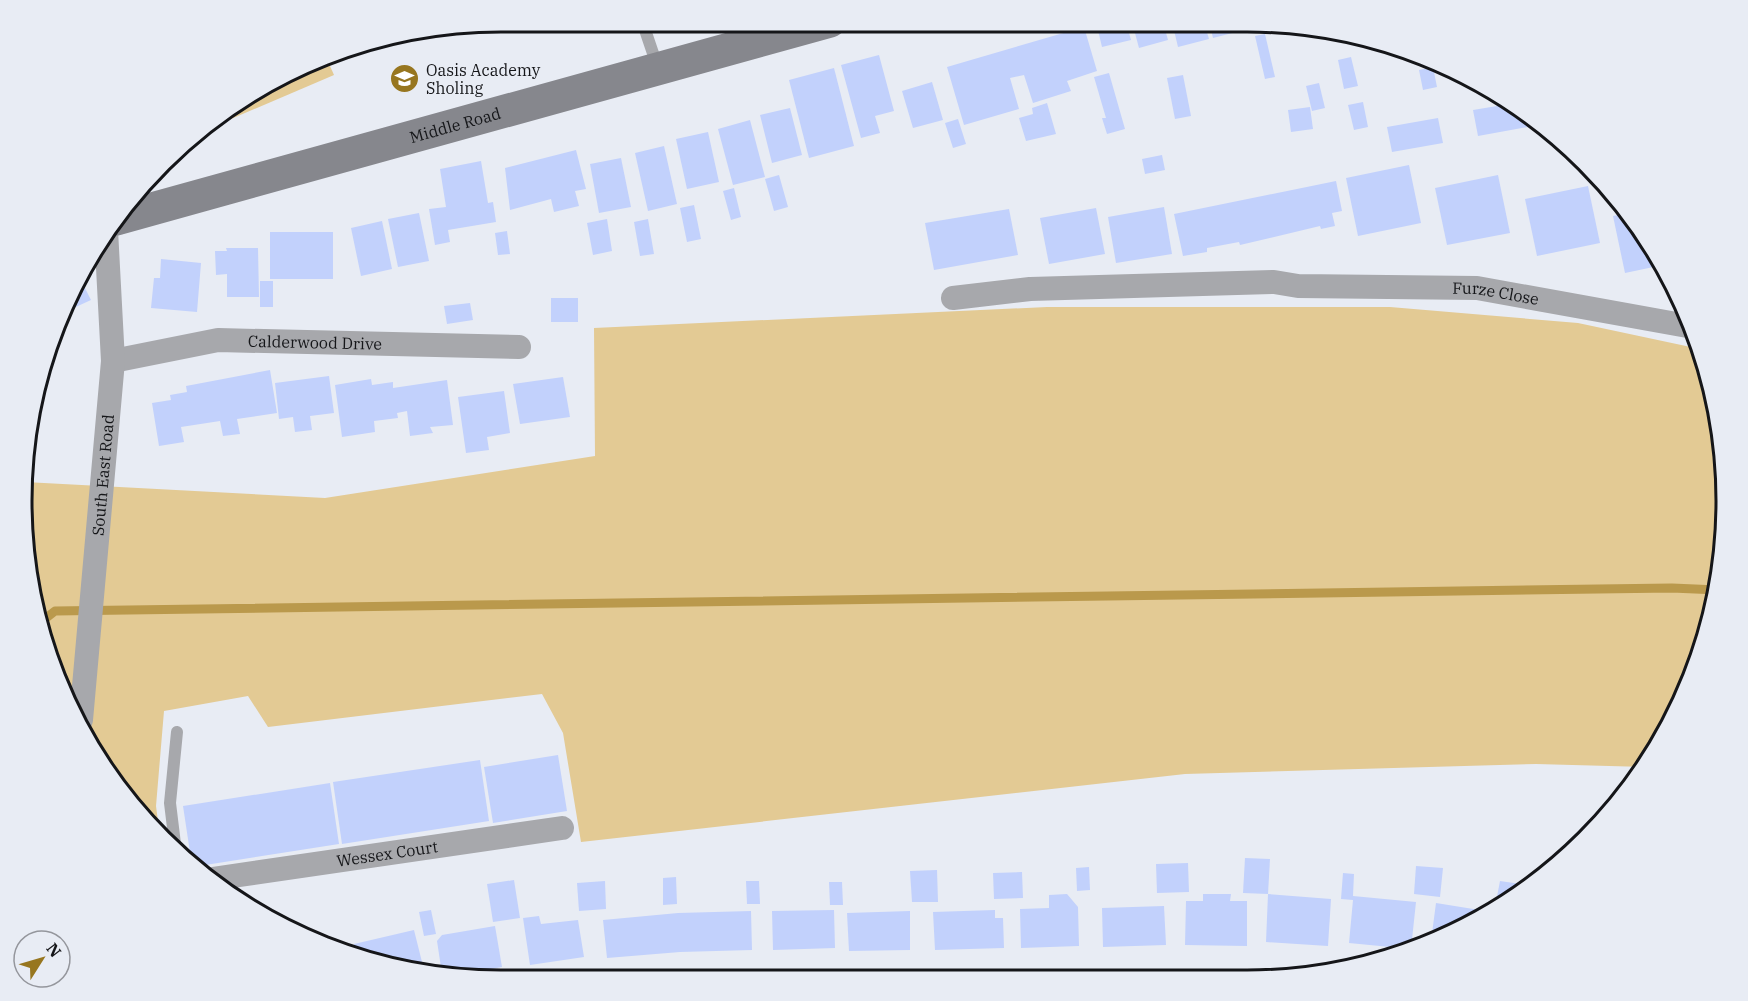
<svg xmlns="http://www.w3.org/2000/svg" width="1748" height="1001" font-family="'IBM Plex Serif',serif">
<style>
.green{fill:#e3ca94}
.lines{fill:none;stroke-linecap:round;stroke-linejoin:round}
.stream{stroke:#ba994c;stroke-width:9}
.building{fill:#c2d1fc}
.lane{stroke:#a7a8ac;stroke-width:12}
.street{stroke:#a7a8ac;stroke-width:24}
.secondary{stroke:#86878d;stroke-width:33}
.labels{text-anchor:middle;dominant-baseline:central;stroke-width:6;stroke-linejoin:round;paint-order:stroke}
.poi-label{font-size:16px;fill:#151619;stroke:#e8ecf4;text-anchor:start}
.street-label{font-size:16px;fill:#151619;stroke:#e8ecf4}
.rim{fill:none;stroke:#151619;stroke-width:3}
</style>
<rect width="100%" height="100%" fill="#e8ecf4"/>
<!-- green -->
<g class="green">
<polygon points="326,57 334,75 196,134 209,120"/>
<polygon points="1047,307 1390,307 1578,323 1700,349 1718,407 1727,500 1718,594 1691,684 1646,767 1536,764 1185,774 581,842 563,733 542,694 268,727 248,696 164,711 156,806 159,829 120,793 47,655 21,501 25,482 325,498 595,456 594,328"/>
</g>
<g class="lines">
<!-- stream -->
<polyline class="stream" points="41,622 55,611 1672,588 1718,590"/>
</g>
<!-- building -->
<g class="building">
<polygon points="1096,22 1126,22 1131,40 1102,47"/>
<polygon points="1132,22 1163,22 1168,40 1139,48"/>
<polygon points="1172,22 1204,22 1209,39 1178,47"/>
<polygon points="1209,22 1242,22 1244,30 1213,38"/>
<polygon points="1259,22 1279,22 1285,23 1261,29"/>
<polygon points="1084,27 1097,71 1067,81 1071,91 1033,103 1024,75 1010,78 1019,109 964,125 947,67"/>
<polygon points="1265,34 1275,77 1265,79 1255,36"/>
<polygon points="879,55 894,111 875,116 880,133 861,138 841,65"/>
<polygon points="1351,57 1358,86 1344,89 1338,60"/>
<polygon points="1433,67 1437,87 1423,90 1419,70"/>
<polygon points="834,68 854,146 809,158 789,80"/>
<polygon points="1109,73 1125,129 1107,134 1102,118 1106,118 1094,77"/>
<polygon points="1183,75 1191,116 1175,119 1167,78"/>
<polygon points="932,82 943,120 913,128 902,91"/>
<polygon points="1319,83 1325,108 1312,111 1306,86"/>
<polygon points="1496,93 1508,99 1498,101"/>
<polygon points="1363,102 1368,127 1354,130 1348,105"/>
<polygon points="1047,103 1056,134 1026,141 1019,118 1033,114 1032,108"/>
<polygon points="1515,103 1525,111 1528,127 1478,136 1473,110"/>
<polygon points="1310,107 1313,129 1291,132 1288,110"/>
<polygon points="790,108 802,155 772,163 760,115"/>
<polygon points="1438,118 1443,143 1392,152 1387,127"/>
<polygon points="958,119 966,144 953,148 945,123"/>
<polygon points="750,120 765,177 733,185 718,129"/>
<polygon points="708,132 719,182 687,189 676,139"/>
<polygon points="664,146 677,204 648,211 635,153"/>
<polygon points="576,150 586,189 575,191 579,206 554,212 551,199 510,210 505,168"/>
<polygon points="1162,155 1165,170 1145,174 1142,159"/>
<polygon points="621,158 631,207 599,213 590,164"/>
<polygon points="481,161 488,203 493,202 496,222 448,230 450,242 435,245 429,209 446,207 440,169"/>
<polygon points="1409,165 1421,223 1358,236 1346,178"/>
<polygon points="779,175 788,207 774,211 765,179"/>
<polygon points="1498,175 1510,233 1447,245 1435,188"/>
<polygon points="1336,181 1342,211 1332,213 1335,226 1321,229 1320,226 1240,245 1239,242 1207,248 1207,252 1183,256 1174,214"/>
<polygon points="1588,186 1600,243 1537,256 1525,199"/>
<polygon points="734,188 741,217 731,220 723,191"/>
<polygon points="694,205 701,239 687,242 680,208"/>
<polygon points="1164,207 1172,254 1116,263 1108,217"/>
<polygon points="1096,208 1105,254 1049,264 1040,218"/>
<polygon points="1009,209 1018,255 934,270 925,223"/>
<polygon points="419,213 429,261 398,267 388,219"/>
<polygon points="1629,213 1646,234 1663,265 1625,273 1613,216"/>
<polygon points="607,219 612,251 593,255 587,223"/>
<polygon points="648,219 654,254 640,256 634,222"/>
<polygon points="382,221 392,269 361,276 351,228"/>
<polygon points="507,231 510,254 498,255 495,233"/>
<rect x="270" y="232" width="63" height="47"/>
<polygon points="226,248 258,248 259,297 227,297 227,274 216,275 215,251 227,251"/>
<polygon points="161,259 201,263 197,312 151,308 154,278 160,278"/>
<polygon points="81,280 91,300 67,311"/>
<rect x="260" y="281" width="13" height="26"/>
<rect x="551" y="298" width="27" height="24"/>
<polygon points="470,303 473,320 447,324 444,306"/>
<polygon points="270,370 277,413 237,419 240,434 223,436 220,421 181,427 184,442 159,446 152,403 171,400 170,395 187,392 186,386"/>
<polygon points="329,376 334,413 310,416 312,430 295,432 293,417 279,419 275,383"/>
<polygon points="563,377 570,417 520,424 513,384"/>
<polygon points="371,379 372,385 393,382 393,388 447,380 453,425 430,427 433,433 410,436 407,411 397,413 398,418 374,421 375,432 342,437 335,385"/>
<polygon points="504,391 510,433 487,437 489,450 466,453 458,397"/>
<polygon points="558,755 567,811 493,823 484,767"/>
<polygon points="480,760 489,821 342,844 333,782"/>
<polygon points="330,783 339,844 199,866 191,859 183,806"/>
<polygon points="1245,858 1270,859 1268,894 1243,893"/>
<polygon points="1188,863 1189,892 1157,893 1156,864"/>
<polygon points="1416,866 1443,868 1440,897 1414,894"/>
<polygon points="1089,867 1090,890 1077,891 1076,868"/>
<polygon points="937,870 938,902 912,902 910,871"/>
<polygon points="1022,872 1023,898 994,899 993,873"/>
<polygon points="1343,873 1354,874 1353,896 1416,902 1411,949 1349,943 1353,900 1341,899"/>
<polygon points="676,877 677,904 663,905 663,878"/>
<polygon points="514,880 520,918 493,922 487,884"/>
<polygon points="605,881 606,909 579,911 577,883"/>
<polygon points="746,881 759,881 760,904 747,904"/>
<polygon points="1500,881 1527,885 1498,908 1495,907"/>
<polygon points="829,882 842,882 843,905 830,905"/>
<polygon points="1067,894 1078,907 1079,946 1021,948 1020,909 1049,908 1049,895"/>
<polygon points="1203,894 1231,894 1230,901 1247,901 1247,946 1185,945 1186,901 1203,901"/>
<polygon points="1268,894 1331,899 1328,946 1266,942"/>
<polygon points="1436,903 1467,908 1493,912 1431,941"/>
<polygon points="1164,906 1166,945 1103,947 1102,908"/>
<polygon points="431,910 436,934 424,936 419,912"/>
<polygon points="834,910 835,948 773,950 772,911"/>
<polygon points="995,910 995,918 1003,918 1004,948 935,950 933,912"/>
<polygon points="751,911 752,950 680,952 607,958 603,920 678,913"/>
<polygon points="910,911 910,950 849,951 847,913"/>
<polygon points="539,916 541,924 578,920 584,957 530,965 523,918"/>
<polygon points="495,926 502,967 452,976 442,974 437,941 442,935"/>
<polygon points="414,930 424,970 357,957 354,944"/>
<polygon points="339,941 343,953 326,945"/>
</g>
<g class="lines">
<!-- lane -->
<g class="lane">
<polyline points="642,21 658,68"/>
<polyline points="175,844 170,803 177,732"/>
</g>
<!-- street -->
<g class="street">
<path id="s1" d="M953,298l77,-9 244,-7 24,4 179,2 216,39"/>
<path id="s2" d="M113,361l105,-21 301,7"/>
<path id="s3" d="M81,720l32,-359 -7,-131"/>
<path id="s4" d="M212,879l350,-51"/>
</g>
<!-- secondary -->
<path class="secondary" id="s5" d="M116,219l714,-198"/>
</g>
<!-- icons -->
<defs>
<symbol id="school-disc" viewBox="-11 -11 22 22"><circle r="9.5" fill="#97761f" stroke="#e8ecf4"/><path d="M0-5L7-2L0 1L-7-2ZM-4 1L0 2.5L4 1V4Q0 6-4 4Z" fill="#fff"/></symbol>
</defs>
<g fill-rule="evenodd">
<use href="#school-disc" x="388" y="62" width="33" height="33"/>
</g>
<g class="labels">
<!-- poi labels -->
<g class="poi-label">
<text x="426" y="70">Oasis Academy<tspan x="426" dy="18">Sholing</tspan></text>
</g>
<!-- street labels -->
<g class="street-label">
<text stroke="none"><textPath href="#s5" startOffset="352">Middle Road</textPath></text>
<text stroke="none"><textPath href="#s1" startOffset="544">Furze Close</textPath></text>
<text stroke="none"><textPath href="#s2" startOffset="204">Calderwood Drive</textPath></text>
<text stroke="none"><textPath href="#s3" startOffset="246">South East Road</textPath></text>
<text stroke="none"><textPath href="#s4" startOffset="177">Wessex Court</textPath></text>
</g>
</g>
<!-- crop -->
<path d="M0 0H1748V1001H0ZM501 32H1247A469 469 0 0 1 1716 501V501A469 469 0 0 1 1247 970H501A469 469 0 0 1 32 501V501A469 469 0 0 1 501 32Z" fill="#e8ecf4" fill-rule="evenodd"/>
<path class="rim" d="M501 32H1247A469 469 0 0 1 1716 501V501A469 469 0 0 1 1247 970H501A469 469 0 0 1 32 501V501A469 469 0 0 1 501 32Z"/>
<!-- north arrow -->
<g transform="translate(42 959) rotate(53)"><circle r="28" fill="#e8ecf4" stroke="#94969c" stroke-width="1.5"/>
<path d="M0-4.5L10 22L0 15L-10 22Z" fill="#97761f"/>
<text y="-9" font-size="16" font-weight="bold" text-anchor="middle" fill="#151619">N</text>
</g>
</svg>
